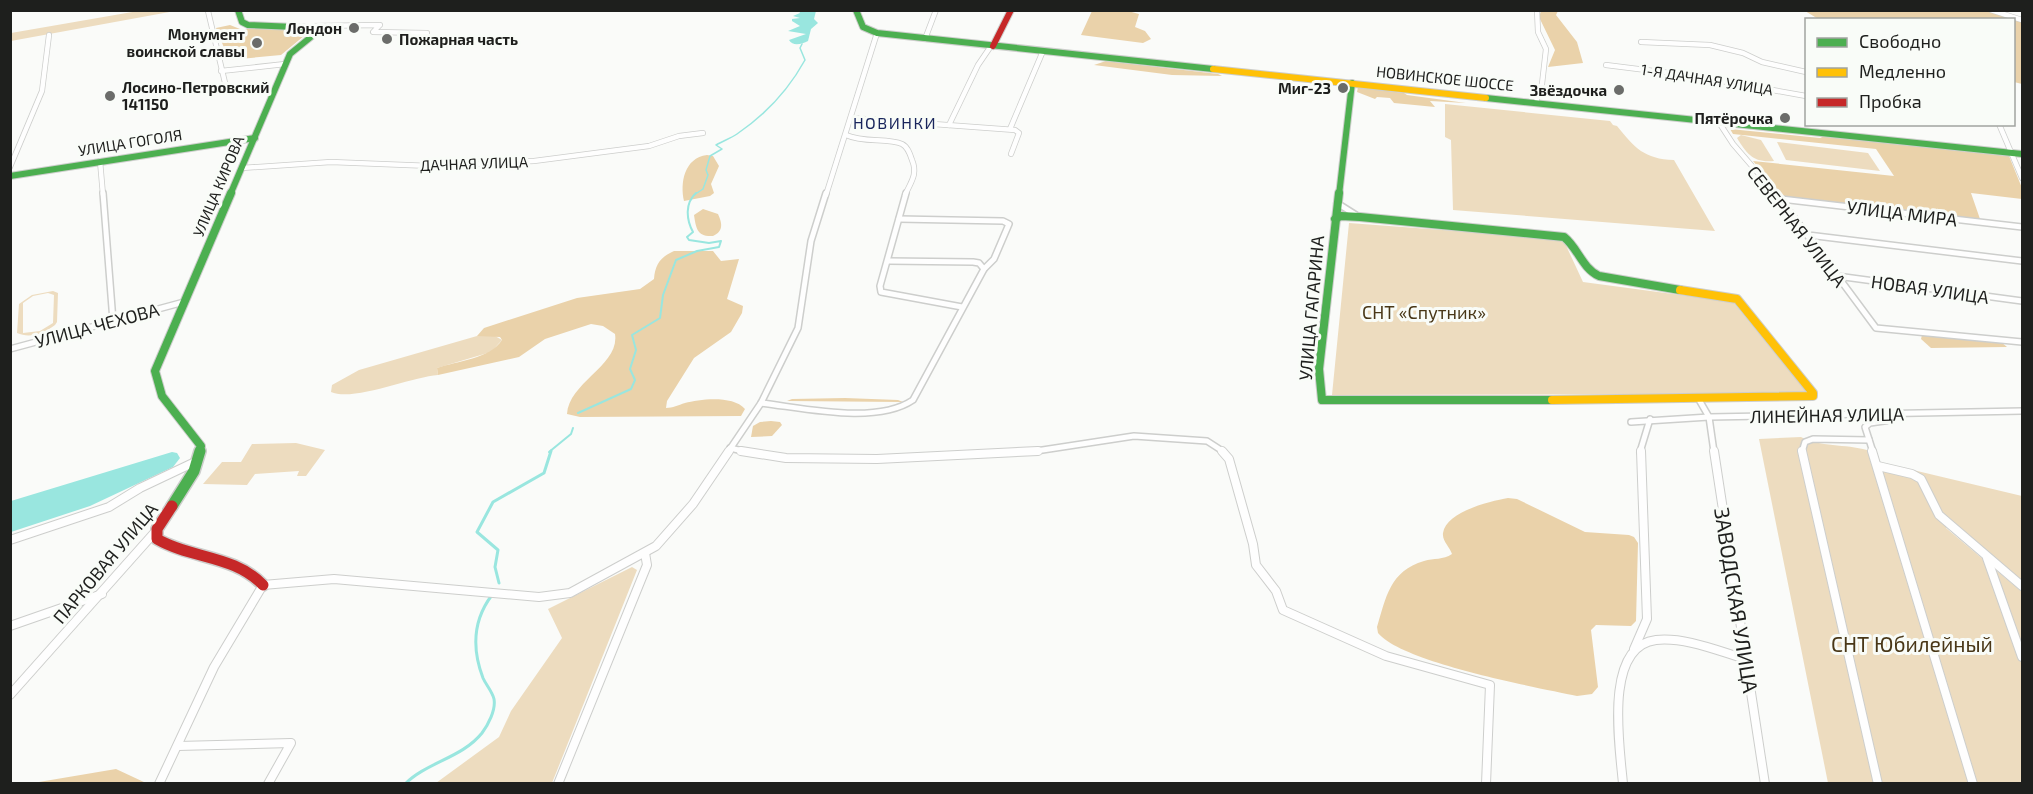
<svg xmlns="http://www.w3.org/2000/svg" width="2033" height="794" font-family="'Exo 2',sans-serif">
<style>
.green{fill:#eddcbf;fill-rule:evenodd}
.forest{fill:#ead2aa}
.water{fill:#99e6df}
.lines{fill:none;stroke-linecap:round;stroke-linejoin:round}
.stream-far2{stroke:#99e6df;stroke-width:1.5}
.stream-far1{stroke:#99e6df;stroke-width:2}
.stream{stroke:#99e6df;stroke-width:3}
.street-far2-casing{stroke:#cdcecc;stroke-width:6}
.street-far1-casing{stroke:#cdcecc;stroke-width:8}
.street-casing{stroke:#cdcecc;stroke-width:10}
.fast-far2-casing{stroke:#cdcecc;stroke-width:8}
.fast-far1-casing{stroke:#cdcecc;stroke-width:10}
.fast-casing{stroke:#cdcecc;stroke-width:14}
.slow-far1-casing{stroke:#cdcecc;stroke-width:8}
.slow-casing{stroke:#cdcecc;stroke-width:10}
.jam-far1-casing{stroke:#cdcecc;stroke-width:8}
.jam-casing{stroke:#cdcecc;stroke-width:14}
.street-far2{stroke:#fefefe;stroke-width:4.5}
.street-far1{stroke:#fefefe;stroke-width:5}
.street{stroke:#fefefe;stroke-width:8}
.fast-far2{stroke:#4caf50;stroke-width:6}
.fast-far1{stroke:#4caf50;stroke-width:8}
.fast{stroke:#4caf50;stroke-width:11}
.slow-far1{stroke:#ffc107;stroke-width:6}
.slow{stroke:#ffc107;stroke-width:8}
.jam-far1{stroke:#c62828;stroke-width:6}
.jam{stroke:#c62828;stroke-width:11}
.poi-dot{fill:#6b6c6a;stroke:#f9fcf8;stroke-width:2}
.labels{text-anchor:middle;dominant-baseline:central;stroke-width:6;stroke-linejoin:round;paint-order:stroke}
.far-poi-label{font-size:15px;font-weight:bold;fill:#1e1f1d;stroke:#f9fcf8;text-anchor:end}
.far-street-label{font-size:15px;fill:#1e1f1d;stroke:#f9fcf8}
.far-neighbourhood-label{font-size:16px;letter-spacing:1.5px;fill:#19255c;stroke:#f9fcf8}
.street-label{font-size:18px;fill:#1e1f1d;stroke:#f9fcf8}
.park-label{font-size:18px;fill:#493717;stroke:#f9fcf8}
.near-street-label{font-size:21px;fill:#1e1f1d;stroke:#f9fcf8}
.near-park-label{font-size:21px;fill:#493717;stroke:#f9fcf8}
</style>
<rect width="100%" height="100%" fill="#fafbf9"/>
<!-- green -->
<g class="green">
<polygon points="138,11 175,11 11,41 11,33"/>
<path d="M1445,104l165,17 3,4 4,1c18,22 27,33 57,34l41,71 -262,-21 -2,-70 -6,-3z"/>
<path d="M1741,135l20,5 13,21c-21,2 -27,-7 -37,-23z"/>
<polygon points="1777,142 1868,153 1880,171 1786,160"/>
<polygon points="1349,223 1563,239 1583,282 1733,302 1808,394 1332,395"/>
<path d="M53,291l5,2 -1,29 -2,3c-10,8 -25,14 -38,8l2,-29 13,-9zM48,293l6,2 -1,28 -13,8 -17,2v-30l10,-7z"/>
<path d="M477,336h18l7,4 -11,12 -54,16 1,7c-27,2 -85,27 -107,17l1,-7 27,-15z"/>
<path d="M1801,437c18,10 45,7 66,13l4,10 151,36v86l-72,-61 -4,7 76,64v191h-194l-69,-344z"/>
<polygon points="296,443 325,450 306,476 297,476 299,471 255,474 247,485 203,484 222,462 241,462 252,444"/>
<polygon points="632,567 637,570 552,783 436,783 499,737 511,711 562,638 548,609"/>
</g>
<!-- forest -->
<g class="forest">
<polygon points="1987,10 2021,20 2022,12 2022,84 2014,82 2014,20 1820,20 1805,11"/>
<polygon points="1092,11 1128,11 1139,14 1135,27 1145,31 1151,39 1143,43 1081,35"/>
<polygon points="1541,11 1558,11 1556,15 1577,42 1583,63 1548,67 1555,50 1539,17"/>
<polygon points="230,25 240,29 303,29 310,31 281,55 229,60 216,28"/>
<polygon points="1106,61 1218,74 1222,76 1172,75 1094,65"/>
<polygon points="1358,87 1404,93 1407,95 1466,103 1430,101 1435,107 1394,103 1390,98 1377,97 1375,99 1357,92"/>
<polygon points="1730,129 1820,138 1827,135 2009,156 2022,188 2022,199 1971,193 1980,219 1978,220 1782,196 1753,161 1894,176 1876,149 1733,134"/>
<path d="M707,155l6,1 6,10 -8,18 3,9 -4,3 -26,5c-4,-18 0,-43 23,-46z"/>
<path d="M703,209l15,5c4,9 6,17 -5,22 -16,1 -17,-8 -19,-21z"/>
<path d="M674,251h39l8,10 18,-2 -12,40 16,7 -1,7 -11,19 -37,26 -27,43 -1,7c7,0 12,-3 19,-5 15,-4 48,-8 60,6l-4,7 -161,1 -13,-3c2,-32 53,-49 48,-80l-12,-8 -12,-2 -46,15 -26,18 -81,18 -1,-7c20,-7 53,-9 65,-28l-2,-3 -23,-1 7,-8 93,-30 63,-9 14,-10c1,-14 6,-22 20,-28z"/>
<polygon points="1922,335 2001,342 2007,347 1931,348 1921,339"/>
<polygon points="845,398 898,400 903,402 787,401 792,399"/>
<polygon points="771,421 780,422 782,425 772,436 751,437 753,426 760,422"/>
<path d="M1508,498l9,1 68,33 44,3 5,2 4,6 -2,78 -5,5 -35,-1 -5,5 7,57 -6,7 -15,2c-42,-9 -174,-33 -199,-63l-1,-6c9,-30 13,-56 47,-66 10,-3 19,-1 28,-7 -2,-7 -10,-13 -9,-21 3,-21 47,-32 65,-35z"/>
<polygon points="116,769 146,783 33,783"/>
</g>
<!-- water -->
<g class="water">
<path d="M799,11h17l-2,8 4,4 -7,6 -3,12c-6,3 -15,6 -19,-1l17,-6 -18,-3 12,-5 -8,-5v-2l8,-1 -7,-2 7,-3z"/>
<polygon points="172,452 177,453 180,458 173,467 90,506 11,532 11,501"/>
</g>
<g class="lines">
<!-- stream-far2 -->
<path class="stream-far2" d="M694,195l9,-6 5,-14 -2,-5 4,-14 12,-7 -6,-4c7,-4 15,-7 21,-11 28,-19 52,-45 68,-74l-5,-12 2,-4"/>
<!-- stream-far1 -->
<g class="stream-far1">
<path d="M578,413l53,-24 4,-9 -5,-11 6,-19 -4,-15 28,-17 3,-23 13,-35 21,-9 22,-4 2,-6 -12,2 -20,-3 -2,-3 6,-5c-7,-13 -8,-29 3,-39"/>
<polyline points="549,452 571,434 573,428"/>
</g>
<!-- stream -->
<g class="stream">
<polyline points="499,583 495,567 498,550 477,532 493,502 544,473 551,451"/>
<path d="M405,784c22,-22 57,-26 77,-51 6,-8 14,-23 12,-34 -2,-8 -8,-14 -11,-21 -11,-29 -10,-58 9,-83"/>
</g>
<defs>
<g id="street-far2">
<polyline points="1537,10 1538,32 1546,49 1542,84 1536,94 1537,102"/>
<polyline points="1991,10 2022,20"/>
<polyline points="208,11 226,87"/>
<polyline points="312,26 380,25 373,32 427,33"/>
<polyline points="925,39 936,10"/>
<polyline points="1641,42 1710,45 1743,53 1762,62 1806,72"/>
<polyline points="1606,65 1694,76 1806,96"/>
<polyline points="221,71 285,64"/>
<polyline points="852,118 1015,130 1019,133 1011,154"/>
<polyline points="1720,124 1733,144 1777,195"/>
<polyline points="1999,124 2022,178"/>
<polyline points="949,125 978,65 991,46"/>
<polyline points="1010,129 1043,51"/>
<path d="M846,135c17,8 42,3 56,9 6,3 8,10 10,16 6,14 -1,22 -7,35"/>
<polyline points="100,161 103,195"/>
<polyline points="10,167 42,91 49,35"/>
<polyline points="242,168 331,162 431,166 534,161 649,146 679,136 703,133"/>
<polyline points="826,195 877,33"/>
</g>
<g id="street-far1">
<polyline points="103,193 113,321"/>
<polyline points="906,193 880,286 881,292 962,307"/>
<polyline points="1776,193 1876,328 2022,342"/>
<polyline points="1781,199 2022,227"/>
<polyline points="1337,203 1356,215"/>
<polyline points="1808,235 2022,261"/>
<polyline points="888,261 973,262 979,263 984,269"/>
<polyline points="1837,276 2022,301"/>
<polyline points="10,349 184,302"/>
<polyline points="1698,398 1709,417 1714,452"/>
<path d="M761,403c43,5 115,22 152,-3l71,-131 10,-10 15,-35 -6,-3 -104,-2"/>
<polyline points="1631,422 1709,417 2022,411"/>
<polyline points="730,448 747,452"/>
<polyline points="728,452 761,403 798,328 811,241 826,193"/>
<polyline points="1013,452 1036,451 1134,436 1207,441 1224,452"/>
<polyline points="1640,452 1650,419"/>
<polyline points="1802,452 1805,442 1813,439 1869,440"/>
<polyline points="1873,452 1865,427 1870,423 1891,420 1889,413"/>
</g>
<g id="street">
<polyline points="741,451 786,458 877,459 1038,451"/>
<polyline points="1222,451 1229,459 1253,544 1256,565 1276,591 1283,610 1386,656 1490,685 1486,784"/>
<polyline points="1714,451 1765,784"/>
<polyline points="1802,451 1878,784"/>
<polyline points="1872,451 1973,784"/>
<polyline points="1878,466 1912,474 1921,479 1939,515 2022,586"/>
<polyline points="10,540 109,507 140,488 197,461"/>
<polyline points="1987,558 2022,657"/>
<polyline points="10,626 102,594"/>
<polyline points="1634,649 1647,619 1641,451"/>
<polyline points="10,695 155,532"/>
<polyline points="178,746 291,743 268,784"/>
<polyline points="159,784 214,667 263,585 334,579 539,597 570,593 656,546 693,504 729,451"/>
<polyline points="558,784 647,565 645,553"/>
<path d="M1623,784c-3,-36 -20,-138 33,-144 30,-3 62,11 90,19"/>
</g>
<g id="fast-far2">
<polyline points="856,10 863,27 877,33 1213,69"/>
<polyline points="1486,98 2022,154"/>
<polyline points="10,176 255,138"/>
<polyline points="230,195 290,54 317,32 318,28 248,25 242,22 238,10"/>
<polyline points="1339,195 1352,83"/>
</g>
<g id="fast-far1">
<polyline points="1339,193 1319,369 1322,400 1552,400"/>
<path d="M1335,219l6,-3 19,1 204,20c14,11 18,31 35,39l81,14"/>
<polyline points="199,452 201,446 162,396 155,371 231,193"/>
</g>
<polyline id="fast" points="172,506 194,471 200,451"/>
<polyline id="slow-far1" points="1213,69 1486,98"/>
<polyline id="slow" points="1552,400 1813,396 1813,393 1737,299 1680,290"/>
<polyline id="jam-far1" points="993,46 1011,10"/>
<path id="jam" d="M172,506l-15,23v10c35,20 77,16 106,46"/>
</defs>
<!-- street-far2 casing -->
<use href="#street-far2" class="street-far2-casing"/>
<!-- street-far1 casing -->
<use href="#street-far1" class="street-far1-casing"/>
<!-- street casing -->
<use href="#street" class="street-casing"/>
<!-- fast-far2 casing -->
<use href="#fast-far2" class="fast-far2-casing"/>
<!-- fast-far1 casing -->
<use href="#fast-far1" class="fast-far1-casing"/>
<!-- fast casing -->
<use href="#fast" class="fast-casing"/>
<!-- slow-far1 casing -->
<use href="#slow-far1" class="slow-far1-casing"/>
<!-- slow casing -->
<use href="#slow" class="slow-casing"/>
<!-- jam-far1 casing -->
<use href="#jam-far1" class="jam-far1-casing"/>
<!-- jam casing -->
<use href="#jam" class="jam-casing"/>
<!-- street-far2 -->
<use href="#street-far2" class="street-far2"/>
<!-- street-far1 -->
<use href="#street-far1" class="street-far1"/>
<!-- street -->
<use href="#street" class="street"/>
<!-- fast-far2 -->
<use href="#fast-far2" class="fast-far2"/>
<!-- fast-far1 -->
<use href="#fast-far1" class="fast-far1"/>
<!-- fast -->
<use href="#fast" class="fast"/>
<!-- slow-far1 -->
<use href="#slow-far1" class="slow-far1"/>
<!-- slow -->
<use href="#slow" class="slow"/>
<!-- jam-far1 -->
<use href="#jam-far1" class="jam-far1"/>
<!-- jam -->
<use href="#jam" class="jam"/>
</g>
<!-- markers -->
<g class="poi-dot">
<circle cx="354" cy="28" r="6"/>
<circle cx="387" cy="39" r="6"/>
<circle cx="257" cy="43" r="6"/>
<circle cx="1343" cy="88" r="6"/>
<circle cx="1619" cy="90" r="6"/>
<circle cx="110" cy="96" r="6"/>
<circle cx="1785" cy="118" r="6"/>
</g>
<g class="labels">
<!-- far-poi labels -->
<g class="far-poi-label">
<text x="342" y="28">Лондон</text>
<text x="245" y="34">Монумент<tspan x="245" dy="17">воинской славы</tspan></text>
<text x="399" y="39" text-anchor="start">Пожарная часть</text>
<text x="122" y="87" text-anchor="start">Лосино-Петровский<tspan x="122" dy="17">141150</tspan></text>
<text x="1331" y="88">Миг-23</text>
<text x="1607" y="90">Звёздочка</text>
<text x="1773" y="118">Пятёрочка</text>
</g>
<!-- far-street labels -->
<g class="far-street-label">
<text transform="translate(1445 78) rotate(6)">НОВИНСКОЕ ШОССЕ</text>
<text transform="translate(1707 79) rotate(9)">1-Я ДАЧНАЯ УЛИЦА</text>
<text transform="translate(130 142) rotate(-9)">УЛИЦА ГОГОЛЯ</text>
<text transform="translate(474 163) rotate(-2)">ДАЧНАЯ УЛИЦА</text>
<text transform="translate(218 186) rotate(-67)">УЛИЦА КИРОВА</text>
</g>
<!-- far-neighbourhood labels -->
<g class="far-neighbourhood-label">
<text x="895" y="122">НОВИНКИ</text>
</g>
<!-- street labels -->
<g class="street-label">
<text transform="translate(1902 213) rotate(7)">УЛИЦА МИРА</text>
<text transform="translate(1797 226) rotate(52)">СЕВЕРНАЯ УЛИЦА</text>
<text transform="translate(1930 289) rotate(8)">НОВАЯ УЛИЦА</text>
<text transform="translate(1311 308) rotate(-85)">УЛИЦА ГАГАРИНА</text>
<text transform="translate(97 325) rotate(-15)">УЛИЦА ЧЕХОВА</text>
<text transform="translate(1827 415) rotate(-1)">ЛИНЕЙНАЯ УЛИЦА</text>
<text transform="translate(105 563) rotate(-50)">ПАРКОВАЯ УЛИЦА</text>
</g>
<!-- park labels -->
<g class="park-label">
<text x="1424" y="312">СНТ «Спутник»</text>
</g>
<!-- near-street labels -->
<g class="near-street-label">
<text transform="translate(1737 600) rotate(81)">ЗАВОДСКАЯ УЛИЦА</text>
</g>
<!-- near-park labels -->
<g class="near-park-label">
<text x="1912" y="643">СНТ Юбилейный</text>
</g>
</g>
<!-- border -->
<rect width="2033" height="794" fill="none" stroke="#1e1f1d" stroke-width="24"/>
<!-- legend -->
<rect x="1805" y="18" width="210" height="108" fill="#f9fcf8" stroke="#a1a4a0" stroke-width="1.5"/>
<rect x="1817" y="38" width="30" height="9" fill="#4caf50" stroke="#a1a4a0" stroke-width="1.5"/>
<text x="1859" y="48" font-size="18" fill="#1e1f1d">Свободно</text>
<rect x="1817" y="68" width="30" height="9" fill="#ffc107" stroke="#a1a4a0" stroke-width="1.5"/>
<text x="1859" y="78" font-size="18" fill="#1e1f1d">Медленно</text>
<rect x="1817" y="98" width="30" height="9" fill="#c62828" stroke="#a1a4a0" stroke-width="1.5"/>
<text x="1859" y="108" font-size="18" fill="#1e1f1d">Пробка</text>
</svg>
